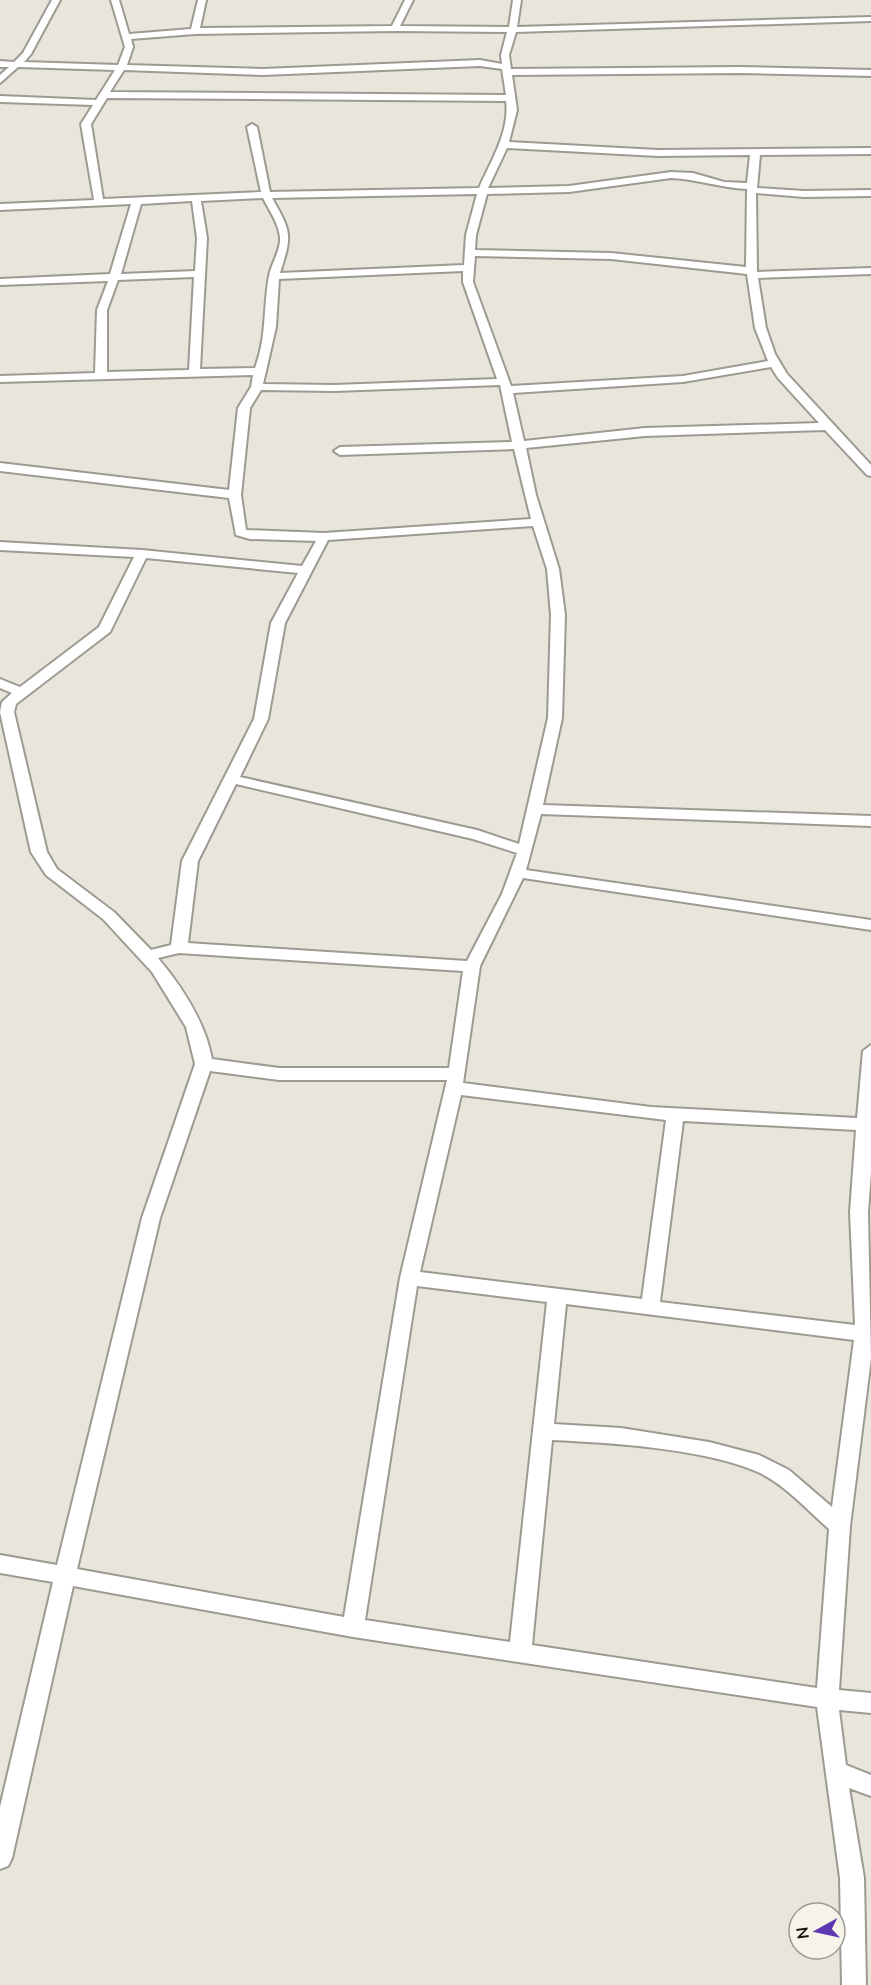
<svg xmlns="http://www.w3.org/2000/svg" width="871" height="1985" font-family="Mulish,sans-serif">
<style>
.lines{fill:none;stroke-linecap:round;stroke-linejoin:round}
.minor-casing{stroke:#9d9a91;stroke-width:4}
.minor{fill:#fff;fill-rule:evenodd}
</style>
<rect width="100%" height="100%" fill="#e8e5dc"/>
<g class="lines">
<defs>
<path id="minor" d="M52,0h8l-29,54 -7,8 94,3 7,-18 -14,-47h8l10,34 62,-5 7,-29h8l-6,28 192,-2 13,-26h8l-13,26 109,1 4,-27h8l-4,27 354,-10v4l-355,11 -7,23 2,14 229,-2 131,3v6l-131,-3 -228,2 5,35 -8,32 149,8 213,-2v6l-111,1 -3,33 47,3 67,-1v6l-67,1 -48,-4 1,79 114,-4v6l-113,4 8,50 9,26 12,20 84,91v11l-4,-1 -42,-45 -180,6 -119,12 10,47 23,74 6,46 -3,103 -19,87 328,11v10l-330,-12 -15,56 345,50v10l-348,-52 -43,88 -17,117 188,24 206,11 6,-67 8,-6v127l-3,40 3,146 -21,168 -11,164 32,3v20l-32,-3 7,55 25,10v21l-22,-8 15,90 2,107h-24l-2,-107 -23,-171 -464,-70 -280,-51 -61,272 -4,8 -8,3v-62l53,-225 -53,-9v-18l57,10 85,-347 53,-154 -9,-37 -34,-55 -49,-53 -57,-44 -15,-23 -31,-140 2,-10 10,-9 -12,-5v-9l20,8 79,-60 35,-70 -134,-7v-8l142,8 160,16 14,-25 -66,-2 -14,-4 -7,-37 -229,-27v-8l229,27 9,-82 13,-21 2,-12 -253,7v-6l95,-3 2,-63 11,-29 -108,4v-6l110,-5 21,-70 -131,6v-6l94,-4 -13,-76 12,-19 -93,-3v-6l96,4 19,-30 -97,-3 -18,16v-8l9,-8h-9v-6l14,1 9,-9zM395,31l112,1 -6,23 1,9 -22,-4 -217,9 -136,-4 6,-18 -2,-8 64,-5zM480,66l22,3 4,26 -396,-3 14,-22 139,5zM107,98l399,3c4,30 -15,60 -27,87l-209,4 -13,-65 -5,-3 -5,3 14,65 -158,7 -12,-75zM507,148l151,8 92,-1 -3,28 -23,-1 -31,-9 -22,-1 -102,14 -81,2zM671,178c26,1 50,10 76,11l-1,78 -135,-14 -136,-3 1,-15 11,-41 82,-2zM477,194l-11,41 -2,30 -184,8c12,-38 12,-40 -8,-75zM263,198c6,12 18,29 17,43 -1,12 -9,24 -11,35 -6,33 -2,60 -14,92l-55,1 7,-131 -6,-37zM192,201l5,37 -2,33 -74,3 20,-70zM475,256l136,3 136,15 8,54 13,33 -85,15 -172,10 -38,-104zM463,271v11l34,97 -163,6 -71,-1 13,-57 3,-48zM194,277l-5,93 -82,2v-62l11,-30zM771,367l7,11 41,45 -174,5 -121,13 -11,-48 170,-11zM500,385l12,57 -172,5 -6,4 6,4 174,-6 17,70 -207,14 -78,-3 -5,-35 9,-87 11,-18 73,1zM533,526l14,43 4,46 -3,103 -29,126 -42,-14 -237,-53 28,-58 17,-96 43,-83zM146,558l152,15 -27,50 -17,96 -72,142 -11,84 -20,5 -37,-38 -57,-43 -10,-17 -33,-140 2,-8 94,-72zM236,784l237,55 44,14 -15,41 -35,67 -279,-18 10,-82zM179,953l284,18 -14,97h-170l-67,-9c-7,-38 -30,-72 -54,-101zM210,1071l69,9h168l-47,198 -56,339 -267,-48 83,-351zM461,1095l205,25 -24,179 -222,-27zM683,1121l173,9 -6,82 5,113 -195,-23zM417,1286l130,16 -37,340 -145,-22zM566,1304l288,36 -22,167 -43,-37 -30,-15 -50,-13 -88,-14 -67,-4zM552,1440c60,3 146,8 201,30 29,11 53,39 76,59l-12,159 -285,-43z"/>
</defs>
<!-- minor casing -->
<use href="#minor" class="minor-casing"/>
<!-- minor -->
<use href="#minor" class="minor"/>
</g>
<!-- north arrow -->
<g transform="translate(817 1931) rotate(262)"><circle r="28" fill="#f6f3e9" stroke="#9c9a93" stroke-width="1.5"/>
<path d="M0-4.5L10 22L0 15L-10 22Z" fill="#5d38b1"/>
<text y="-9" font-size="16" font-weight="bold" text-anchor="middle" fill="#151411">N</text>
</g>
</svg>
